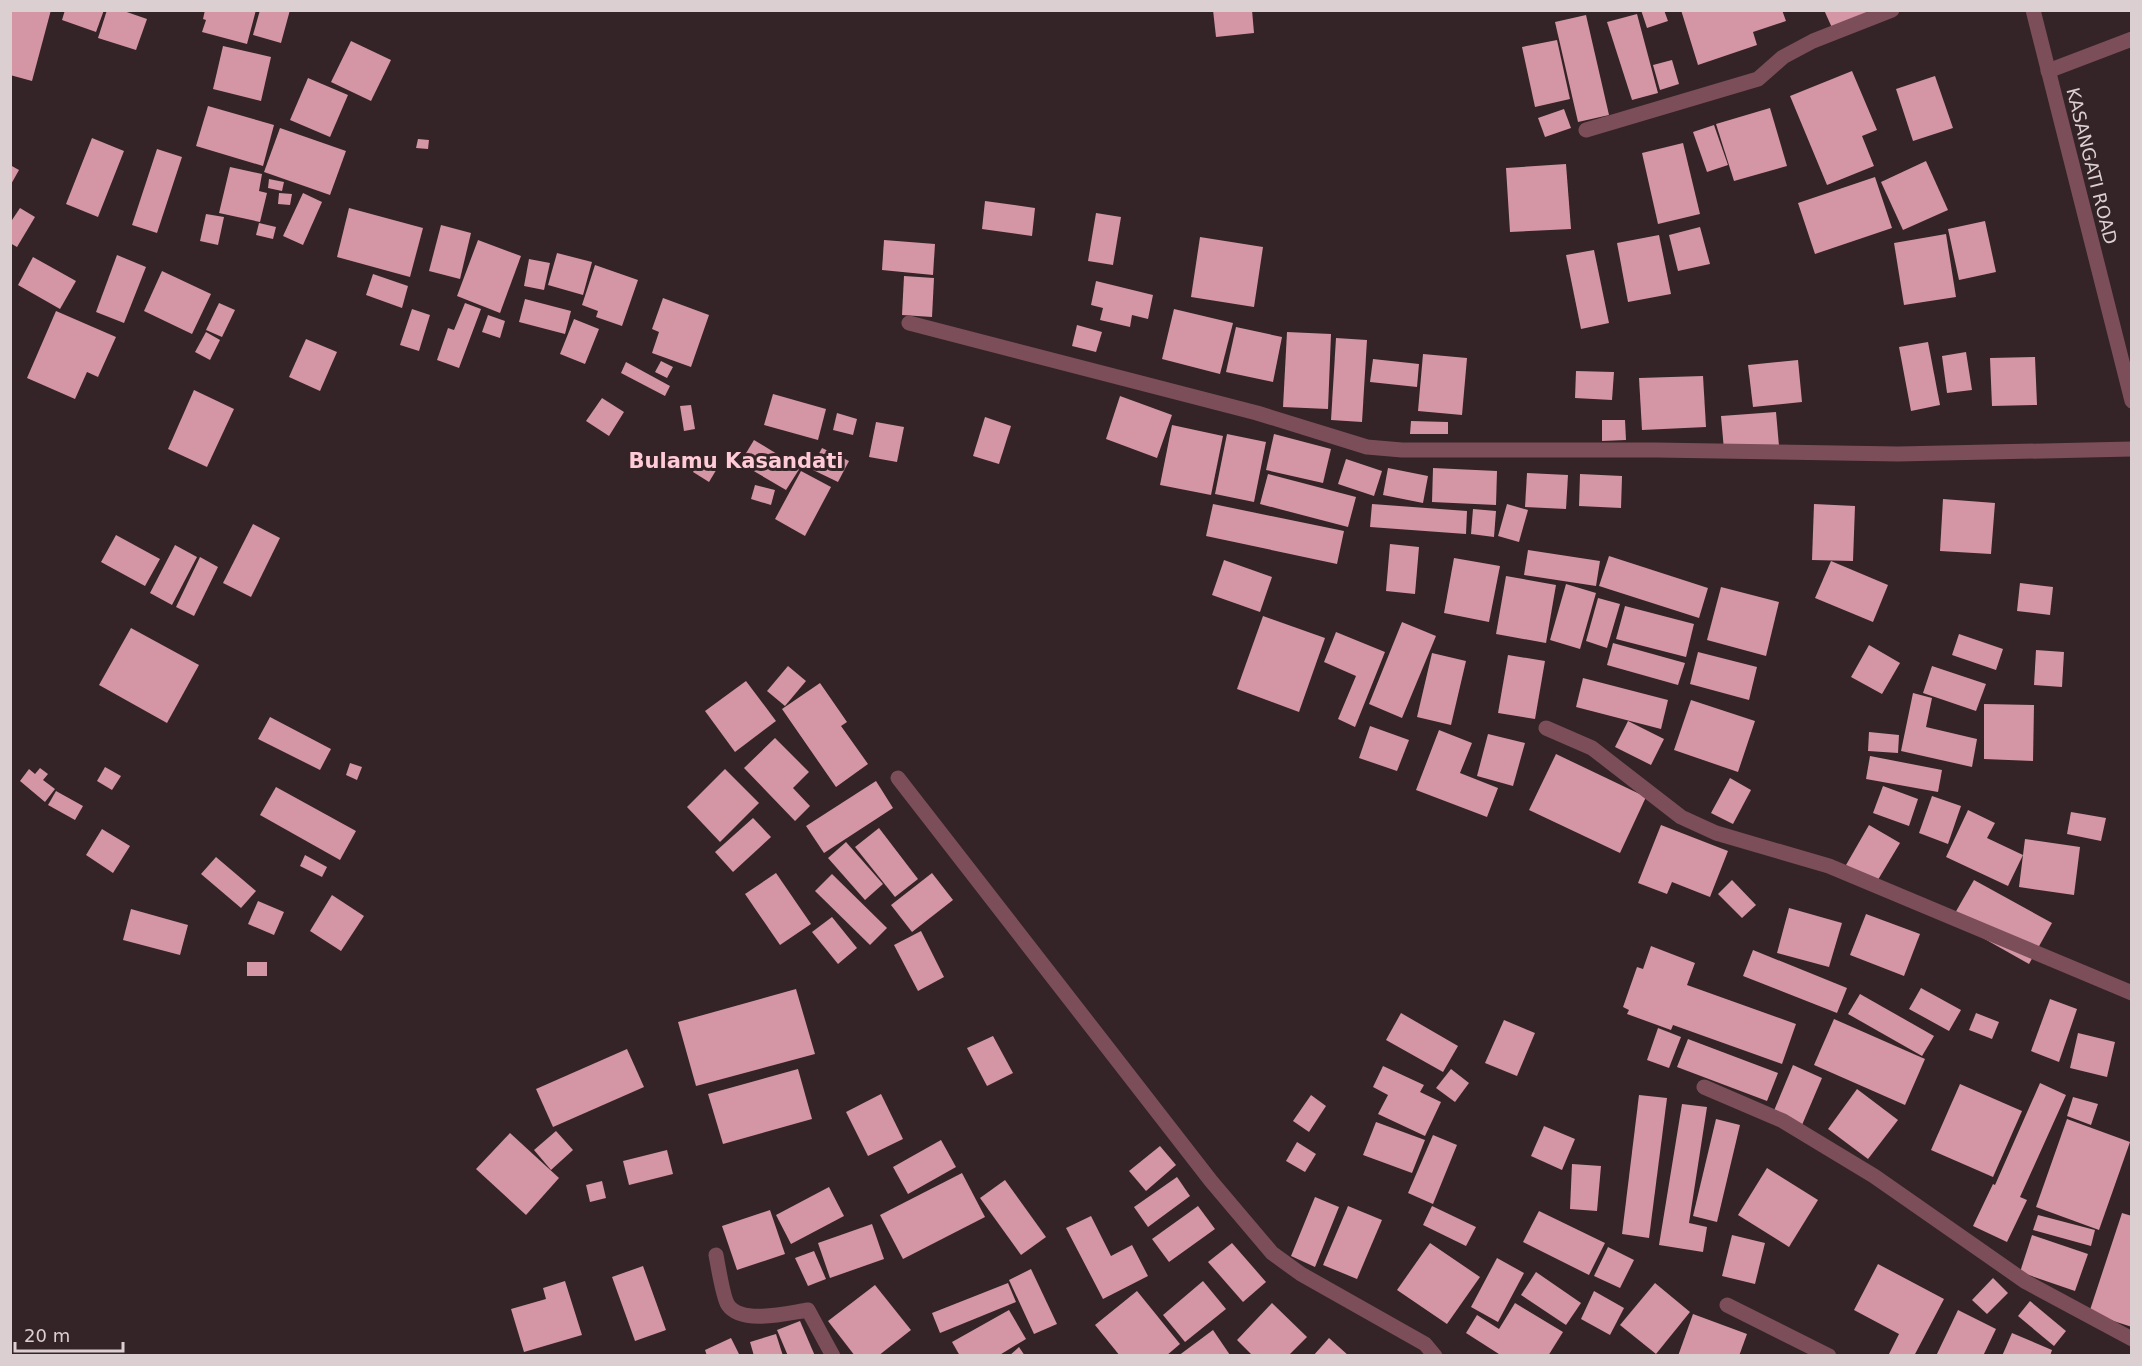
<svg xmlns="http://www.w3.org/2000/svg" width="2142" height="1366" font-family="'DejaVu Sans',sans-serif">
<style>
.building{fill:#d495a4}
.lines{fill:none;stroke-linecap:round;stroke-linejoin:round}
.minor{stroke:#7b4e59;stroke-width:15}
.tertiary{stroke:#7b4e59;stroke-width:15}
.labels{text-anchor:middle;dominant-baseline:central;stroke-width:6;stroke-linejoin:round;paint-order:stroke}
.street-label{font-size:18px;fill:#dbcfd2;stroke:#342327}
.quarter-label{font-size:21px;font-weight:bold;fill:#fecbd6;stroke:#342327}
</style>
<rect width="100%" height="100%" fill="#342327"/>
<!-- building -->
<g class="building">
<polygon points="10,10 51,10 32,81 10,75"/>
<polygon points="65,10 104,10 96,32 62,20"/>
<polygon points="107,10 121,10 147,19 136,50 98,38"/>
<polygon points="205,10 256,10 247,44 202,32 206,20 203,19"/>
<polygon points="260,10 290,10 281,43 253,35"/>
<polygon points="1213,10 1252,10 1254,33 1216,37"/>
<polygon points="1641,10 1664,10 1668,21 1647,28"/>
<polygon points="1681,10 1782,10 1786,21 1753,32 1757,45 1698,65"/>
<polygon points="1824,10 1870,10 1871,13 1833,30"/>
<polygon points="1637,14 1658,93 1632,100 1607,22"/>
<polygon points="1586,15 1609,115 1578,122 1555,22"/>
<polygon points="1557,40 1570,99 1535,107 1522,47"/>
<polygon points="351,41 391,60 371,101 331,82"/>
<polygon points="223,46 271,57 261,101 213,89"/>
<polygon points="1672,60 1679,84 1660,90 1653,65"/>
<polygon points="1852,71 1877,130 1862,136 1874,166 1827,185 1790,96"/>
<polygon points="1935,76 1953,128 1913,141 1896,89"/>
<polygon points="308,78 348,95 330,137 290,120"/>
<polygon points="208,106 274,125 263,166 196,146"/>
<polygon points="1770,108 1787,166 1734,181 1716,124"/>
<polygon points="1564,109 1571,128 1545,137 1538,118"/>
<polygon points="1714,125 1728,165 1707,172 1693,132"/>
<polygon points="280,128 346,151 330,195 264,172"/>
<polygon points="92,138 124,151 98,217 66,204"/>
<polygon points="418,139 429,140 428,149 416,148"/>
<polygon points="1683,143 1700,214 1658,224 1642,153"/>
<polygon points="157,149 182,157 157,233 132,225"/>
<polygon points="1926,161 1948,210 1903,230 1881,182"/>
<polygon points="1566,164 1571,229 1510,232 1506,168"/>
<polygon points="10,165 19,170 10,186"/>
<polygon points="230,167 262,174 259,191 267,193 260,222 219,213"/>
<polygon points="1875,177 1892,228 1815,254 1798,203"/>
<polygon points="269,179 284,182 282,191 268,188"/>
<polygon points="279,193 292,194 290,205 278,204"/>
<polygon points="303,193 322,202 303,245 283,236"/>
<polygon points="985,201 1035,208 1032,236 982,229"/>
<polygon points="20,208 35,217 17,247 10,243 10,223"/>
<polygon points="349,208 423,228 410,277 337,257"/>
<polygon points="1096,213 1121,217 1113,265 1088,261"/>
<polygon points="206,214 224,217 218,245 200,241"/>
<polygon points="1985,221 1996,272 1959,280 1948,229"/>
<polygon points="259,223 276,227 273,239 256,235"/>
<polygon points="441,225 471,233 460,279 429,271"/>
<polygon points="1700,227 1710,264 1678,271 1669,235"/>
<polygon points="1946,234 1956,297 1904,305 1894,243"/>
<polygon points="1659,235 1671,294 1628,302 1617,243"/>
<polygon points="1200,237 1263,247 1254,307 1191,297"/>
<polygon points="478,240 521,256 500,313 457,296"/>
<polygon points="884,240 935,244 933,275 882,270"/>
<polygon points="1594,250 1609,323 1581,329 1566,255"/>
<polygon points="557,253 592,262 583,295 548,285"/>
<polygon points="117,255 146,267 124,323 96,312"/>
<polygon points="33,257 76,281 60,309 18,285"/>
<polygon points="529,259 550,263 544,290 524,286"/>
<polygon points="595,265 638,280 622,326 596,317 598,311 582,305"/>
<polygon points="162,271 211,294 192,334 144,311"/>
<polygon points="373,274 408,286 402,308 366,295"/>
<polygon points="904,276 934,278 932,317 902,315"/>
<polygon points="1096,281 1153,295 1148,319 1132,315 1130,327 1100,320 1103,308 1091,305"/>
<polygon points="663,298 709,315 691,367 652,353 659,332 652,329"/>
<polygon points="525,299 571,311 565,334 519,322"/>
<polygon points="219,303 235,310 222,337 206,330"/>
<polygon points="465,303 481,309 459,368 437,360 448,328 454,330"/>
<polygon points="412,309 430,315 419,351 400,345"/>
<polygon points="1174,309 1233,323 1220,374 1162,359"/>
<polygon points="56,311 116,337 98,377 87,372 75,399 27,378"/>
<polygon points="488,315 505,321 500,338 482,332"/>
<polygon points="574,319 599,329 585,364 560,354"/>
<polygon points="1077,325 1102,332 1096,352 1072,346"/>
<polygon points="1236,327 1282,337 1273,382 1226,372"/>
<polygon points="206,332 220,340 210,360 195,352"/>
<polygon points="1287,332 1331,334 1328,409 1283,407"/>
<polygon points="1336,338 1367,340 1362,422 1331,420"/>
<polygon points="306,339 337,352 320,391 289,377"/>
<polygon points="1928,342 1940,405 1911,411 1899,347"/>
<polygon points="1966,352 1972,390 1947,393 1942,356"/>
<polygon points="1423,354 1467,358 1462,415 1418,411"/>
<polygon points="2035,357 2037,405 1992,406 1990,358"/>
<polygon points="1373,359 1419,364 1417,387 1370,382"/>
<polygon points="1798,360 1802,402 1753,407 1748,365"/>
<polygon points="661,361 673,367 667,378 655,372"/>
<polygon points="626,362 670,386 665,396 621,373"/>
<polygon points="1576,371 1614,372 1612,400 1575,398"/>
<polygon points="1703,376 1706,427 1642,430 1639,378"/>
<polygon points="194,390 234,409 207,467 168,449"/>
<polygon points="773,394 826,409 818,440 764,425"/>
<polygon points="1120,396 1172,415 1157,458 1106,439"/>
<polygon points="602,398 624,412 609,436 586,421"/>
<polygon points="691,405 695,429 684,431 680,406"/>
<polygon points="1776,412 1779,446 1724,450 1721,416"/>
<polygon points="837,413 857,419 853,435 833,430"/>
<polygon points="985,417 1011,426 999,464 973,456"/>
<polygon points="1602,420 1625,420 1626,440 1602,441"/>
<polygon points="1411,421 1448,422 1448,434 1410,434"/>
<polygon points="876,422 904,427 897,462 869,457"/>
<polygon points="1172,425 1223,436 1211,495 1160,485"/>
<polygon points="1227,434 1266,442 1254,502 1215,494"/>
<polygon points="1274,434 1331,449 1323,483 1266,470"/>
<polygon points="754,440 800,468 786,490 740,463"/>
<polygon points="822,448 849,461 838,482 811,469"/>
<polygon points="701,458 718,467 709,482 693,472"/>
<polygon points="1346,459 1382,471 1374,496 1338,484"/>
<polygon points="1388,468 1428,476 1423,503 1383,495"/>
<polygon points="1433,468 1497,471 1496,505 1432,502"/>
<polygon points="801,471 831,487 805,536 775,519"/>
<polygon points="1527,473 1568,475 1566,509 1525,507"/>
<polygon points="1268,474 1356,497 1348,527 1260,504"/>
<polygon points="1580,474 1622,476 1621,508 1579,506"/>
<polygon points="755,485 775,490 771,505 751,499"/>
<polygon points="1943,499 1995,503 1991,554 1940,551"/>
<polygon points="1213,504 1344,531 1337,564 1206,536"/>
<polygon points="1372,504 1467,511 1466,534 1370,527"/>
<polygon points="1507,504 1528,510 1519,542 1498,536"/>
<polygon points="1814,504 1855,506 1853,561 1812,560"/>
<polygon points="1473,509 1496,511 1494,537 1471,534"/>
<polygon points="253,524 280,538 251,597 223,583"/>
<polygon points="116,535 160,559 145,586 101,562"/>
<polygon points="1390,544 1419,547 1415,594 1386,591"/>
<polygon points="175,545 197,557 172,605 150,593"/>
<polygon points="1528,550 1600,561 1596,586 1524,575"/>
<polygon points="1609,556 1708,588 1699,618 1599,586"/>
<polygon points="200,557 218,567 194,616 176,607"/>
<polygon points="1454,558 1500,566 1489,622 1444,613"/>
<polygon points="1224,560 1272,577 1260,612 1212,595"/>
<polygon points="1831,561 1888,585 1873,622 1815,598"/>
<polygon points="1506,576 1556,585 1546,643 1496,634"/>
<polygon points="2020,583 2053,587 2050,615 2017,611"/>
<polygon points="1566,584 1596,593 1580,649 1550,640"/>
<polygon points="1721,587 1779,602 1766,656 1707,640"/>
<polygon points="1598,598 1620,604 1607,648 1586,641"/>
<polygon points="1625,606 1694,624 1686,657 1616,639"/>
<polygon points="1263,616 1325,638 1299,712 1237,689"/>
<polygon points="1402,622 1436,636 1402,718 1369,704"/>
<polygon points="131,628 199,665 167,723 99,685"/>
<polygon points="1336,632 1385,652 1355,727 1338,719 1356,676 1324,662"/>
<polygon points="1959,634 2003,649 1996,670 1952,655"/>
<polygon points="1613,643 1685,663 1678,685 1607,665"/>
<polygon points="1869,645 1900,663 1882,694 1851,677"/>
<polygon points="2036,650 2064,652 2062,687 2034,685"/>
<polygon points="1698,652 1757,667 1749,700 1690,684"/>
<polygon points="1432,653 1466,661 1451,725 1417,717"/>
<polygon points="1508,655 1545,661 1535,719 1498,713"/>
<polygon points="788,666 806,681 785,706 767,691"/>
<polygon points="1932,666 1986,684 1976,711 1923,693"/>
<polygon points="1583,678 1668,700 1661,729 1576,707"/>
<polygon points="746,681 776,721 735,752 705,711"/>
<polygon points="820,683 847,722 841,726 868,764 836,787 782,709"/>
<polygon points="1913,693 1932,698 1926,727 1977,739 1972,767 1901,751"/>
<polygon points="1691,700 1755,721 1738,772 1674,750"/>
<polygon points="1984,704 2034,705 2033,761 1984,759"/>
<polygon points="270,717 331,749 320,770 258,739"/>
<polygon points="1628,721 1664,739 1651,765 1615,747"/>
<polygon points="1370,726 1409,740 1397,771 1359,758"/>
<polygon points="1439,730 1472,743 1460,773 1498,788 1487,817 1416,790"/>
<polygon points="1869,732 1899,735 1898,753 1868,751"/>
<polygon points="1488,734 1525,743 1513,786 1477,776"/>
<polygon points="775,738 809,772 793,788 810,806 795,821 744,768"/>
<polygon points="1556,754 1646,797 1620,853 1529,810"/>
<polygon points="1870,756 1942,770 1938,792 1866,779"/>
<polygon points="350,763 362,767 357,780 346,775"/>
<polygon points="105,767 121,776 112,790 97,781"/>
<polygon points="40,768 48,774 43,780 55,789 45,802 20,781 29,769 35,774"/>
<polygon points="725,769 759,803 720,842 687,807"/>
<polygon points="1730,778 1751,790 1733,824 1711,813"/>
<polygon points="876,781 893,808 824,853 806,826"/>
<polygon points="1883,786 1918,799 1909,826 1873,813"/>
<polygon points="276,787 356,831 340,860 260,815"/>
<polygon points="56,791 83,806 75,820 48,805"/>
<polygon points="1932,796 1961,806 1948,844 1919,833"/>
<polygon points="1968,810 1995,823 1987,838 2023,855 2008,886 1946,857"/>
<polygon points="2071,812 2106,818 2101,841 2067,834"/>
<polygon points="753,818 771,837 733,872 715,852"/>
<polygon points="1661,825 1728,851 1710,897 1672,882 1667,894 1638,883"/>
<polygon points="1869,825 1900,843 1876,883 1846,865"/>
<polygon points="879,828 918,879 895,897 855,847"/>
<polygon points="102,829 130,846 113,873 86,855"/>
<polygon points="2025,839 2080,847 2074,895 2019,887"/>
<polygon points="846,842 883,884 865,900 828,858"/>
<polygon points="305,855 327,867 322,877 300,866"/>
<polygon points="216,857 256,891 241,908 201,874"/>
<polygon points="776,873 811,924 780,945 745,894"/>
<polygon points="932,873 953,900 912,932 891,905"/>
<polygon points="832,874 887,928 870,945 815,891"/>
<polygon points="1732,880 1756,905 1742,918 1718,894"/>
<polygon points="1974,880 2052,923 2029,964 1951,920"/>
<polygon points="332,895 364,916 341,951 310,931"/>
<polygon points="258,901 284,912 274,935 248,924"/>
<polygon points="1789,908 1842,923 1829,967 1777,953"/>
<polygon points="131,909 188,925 180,955 123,940"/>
<polygon points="1866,914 1920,934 1904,976 1850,955"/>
<polygon points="832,917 857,948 838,964 812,932"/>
<polygon points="921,931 944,977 918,991 894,945"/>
<polygon points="1651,946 1695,963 1687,985 1796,1024 1782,1064 1673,1025 1671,1030 1627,1014 1629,1010 1623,1007 1637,967 1643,969"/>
<polygon points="1753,950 1847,988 1837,1013 1743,976"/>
<rect x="247" y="962" width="20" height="14"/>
<polygon points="1921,988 1961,1010 1949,1031 1909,1009"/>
<polygon points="796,989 815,1054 696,1086 678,1022"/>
<polygon points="1860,994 1934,1036 1922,1056 1848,1014"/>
<polygon points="2050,999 2077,1009 2059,1062 2031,1051"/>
<polygon points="1401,1013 1458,1046 1443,1072 1386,1040"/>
<polygon points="1976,1013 1999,1022 1992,1039 1969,1030"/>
<polygon points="1834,1019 1925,1059 1905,1105 1814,1065"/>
<polygon points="1504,1020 1535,1033 1517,1076 1485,1063"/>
<polygon points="1658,1028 1681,1037 1669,1068 1647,1060"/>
<polygon points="2078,1033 2115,1042 2107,1077 2070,1068"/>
<polygon points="993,1036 1013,1073 987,1086 967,1048"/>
<polygon points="1688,1039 1778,1073 1767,1101 1677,1067"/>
<polygon points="627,1049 644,1087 553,1127 536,1089"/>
<polygon points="1793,1065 1822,1078 1802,1125 1773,1113"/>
<polygon points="1383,1066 1424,1085 1420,1092 1441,1102 1425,1136 1378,1114 1388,1095 1373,1087"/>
<polygon points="798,1069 812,1119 723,1144 708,1094"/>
<polygon points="1451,1069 1469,1083 1455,1102 1436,1088"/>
<polygon points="2040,1083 2066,1095 2020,1197 2027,1200 2007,1242 1973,1226 1993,1184 1995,1185"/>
<polygon points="1960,1084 2022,1111 1993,1177 1931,1150"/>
<polygon points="1857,1089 1898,1120 1868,1159 1828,1129"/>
<polygon points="881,1094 903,1139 868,1156 846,1112"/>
<polygon points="1311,1095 1326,1106 1309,1132 1293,1121"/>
<polygon points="1639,1095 1667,1098 1649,1238 1622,1234"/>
<polygon points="2073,1097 2098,1104 2091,1125 2067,1116"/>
<polygon points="1682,1104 1707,1107 1689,1223 1707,1227 1703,1252 1659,1245"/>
<polygon points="1716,1119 1740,1125 1717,1222 1693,1216"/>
<polygon points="2067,1119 2130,1142 2099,1230 2036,1207"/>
<polygon points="1376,1122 1425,1140 1412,1173 1363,1155"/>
<polygon points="1544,1126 1575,1139 1562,1170 1531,1156"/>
<polygon points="556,1131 573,1150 551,1170 534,1150"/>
<polygon points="510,1133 559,1178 526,1215 476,1169"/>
<polygon points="1433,1135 1457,1145 1433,1204 1408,1193"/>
<polygon points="941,1140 956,1167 908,1194 893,1167"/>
<polygon points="1297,1142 1316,1154 1305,1172 1286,1161"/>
<polygon points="1160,1146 1176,1165 1146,1191 1129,1171"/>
<polygon points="667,1150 673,1174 629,1185 623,1161"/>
<polygon points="1572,1164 1601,1166 1597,1211 1570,1209"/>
<polygon points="1767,1168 1818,1200 1789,1247 1738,1215"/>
<polygon points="962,1173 985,1217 903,1259 880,1215"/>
<polygon points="1177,1177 1190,1196 1148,1227 1134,1207"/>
<polygon points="1005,1180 1046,1237 1021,1255 980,1198"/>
<polygon points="602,1181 606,1198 590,1202 586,1185"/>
<polygon points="829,1187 844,1216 791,1244 776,1215"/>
<polygon points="1315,1197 1339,1207 1315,1267 1291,1256"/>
<polygon points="1198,1206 1215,1229 1169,1262 1152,1239"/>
<polygon points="1348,1206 1382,1220 1357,1279 1323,1265"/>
<polygon points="1432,1206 1476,1227 1466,1246 1423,1225"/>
<polygon points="770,1210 785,1254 737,1270 722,1226"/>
<polygon points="1539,1211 1605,1243 1589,1275 1523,1242"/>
<polygon points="2122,1213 2132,1216 2132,1327 2089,1313"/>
<polygon points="2038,1215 2095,1230 2091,1246 2033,1230"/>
<polygon points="1091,1216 1111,1256 1132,1245 1148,1276 1103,1299 1066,1228"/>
<polygon points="872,1224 884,1259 830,1278 818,1243"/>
<polygon points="1732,1235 1765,1243 1755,1284 1722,1276"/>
<polygon points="2032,1235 2088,1254 2075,1291 2020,1272"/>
<polygon points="1232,1243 1266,1282 1243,1302 1208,1262"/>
<polygon points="1430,1243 1480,1277 1447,1324 1397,1290"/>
<polygon points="1608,1247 1634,1260 1620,1288 1594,1276"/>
<polygon points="814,1251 826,1279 808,1286 795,1258"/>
<polygon points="1497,1258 1524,1273 1498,1322 1471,1307"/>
<polygon points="1878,1264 1944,1299 1914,1356 1888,1356 1899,1334 1854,1310"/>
<polygon points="643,1266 666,1330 635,1341 612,1277"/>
<polygon points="1031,1269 1057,1324 1034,1334 1009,1280"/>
<polygon points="1536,1272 1581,1303 1566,1325 1521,1295"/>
<polygon points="1993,1278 2008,1293 1987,1314 1972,1300"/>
<polygon points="565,1281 582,1335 524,1352 511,1309 546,1299 543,1288"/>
<polygon points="1203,1281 1226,1309 1185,1342 1163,1315"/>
<polygon points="1008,1283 1016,1302 940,1333 932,1313"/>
<polygon points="1655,1283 1690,1312 1656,1354 1620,1325"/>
<polygon points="875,1285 911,1330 878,1356 855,1356 828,1321"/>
<polygon points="1137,1291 1180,1344 1166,1356 1120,1356 1095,1325"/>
<polygon points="1594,1291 1624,1308 1610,1335 1581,1319"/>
<polygon points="2030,1301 2066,1331 2054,1346 2018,1316"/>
<polygon points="1272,1303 1307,1337 1288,1356 1253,1356 1237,1340"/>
<polygon points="1515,1303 1563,1332 1548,1356 1502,1356 1466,1333 1477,1315 1499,1329"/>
<polygon points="1009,1310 1026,1339 998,1356 960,1356 952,1342"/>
<polygon points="1958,1310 1996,1329 1983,1356 1936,1356"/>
<polygon points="1693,1314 1747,1334 1739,1356 1678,1356"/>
<polygon points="800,1321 815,1356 788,1356 777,1330"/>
<polygon points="1213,1330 1230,1355 1178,1356"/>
<polygon points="2012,1333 2052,1350 2050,1356 2002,1356"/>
<polygon points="776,1334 783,1356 754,1356 750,1342"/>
<polygon points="731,1338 740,1356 707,1356 705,1350"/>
<polygon points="1329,1338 1349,1356 1313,1356"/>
<polygon points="1019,1347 1025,1356 1009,1356"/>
</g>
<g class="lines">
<!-- minor -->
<g class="minor">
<polyline points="2048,71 2132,39"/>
<polyline points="1586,130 1758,79 1783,57 1813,41 1892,10"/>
<polyline points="909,323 1257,413 1367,447 1402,450 1656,450 1898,454 2132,449"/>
<polyline points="1546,728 1592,748 1681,817 1716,833 1829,866 2132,993"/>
<polyline points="898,778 1211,1181 1272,1253 1301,1274 1425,1344 1435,1356"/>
<polyline points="1704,1087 1783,1121 1874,1176 2026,1282 2132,1339"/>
<path d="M716,1255c2,10 7,43 12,50 14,20 59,8 80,5l25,46"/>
<polyline points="1727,1305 1829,1356"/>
</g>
<!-- tertiary -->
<polyline class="tertiary" points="2033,10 2132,401"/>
</g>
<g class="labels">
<!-- street labels -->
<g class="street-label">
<text transform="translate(2092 166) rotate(76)">KASANGATI ROAD</text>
</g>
<!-- quarter labels -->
<g class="quarter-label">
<text x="736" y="461">Bulamu Kasandati</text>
</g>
</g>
<!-- border -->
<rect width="2142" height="1366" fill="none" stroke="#dbcfd2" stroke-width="24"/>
<!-- scale -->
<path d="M15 1342v9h108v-9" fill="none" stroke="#dbcfd2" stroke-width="3"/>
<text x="24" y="1342" font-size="18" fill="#dbcfd2" stroke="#342327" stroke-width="4.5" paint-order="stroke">20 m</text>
</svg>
